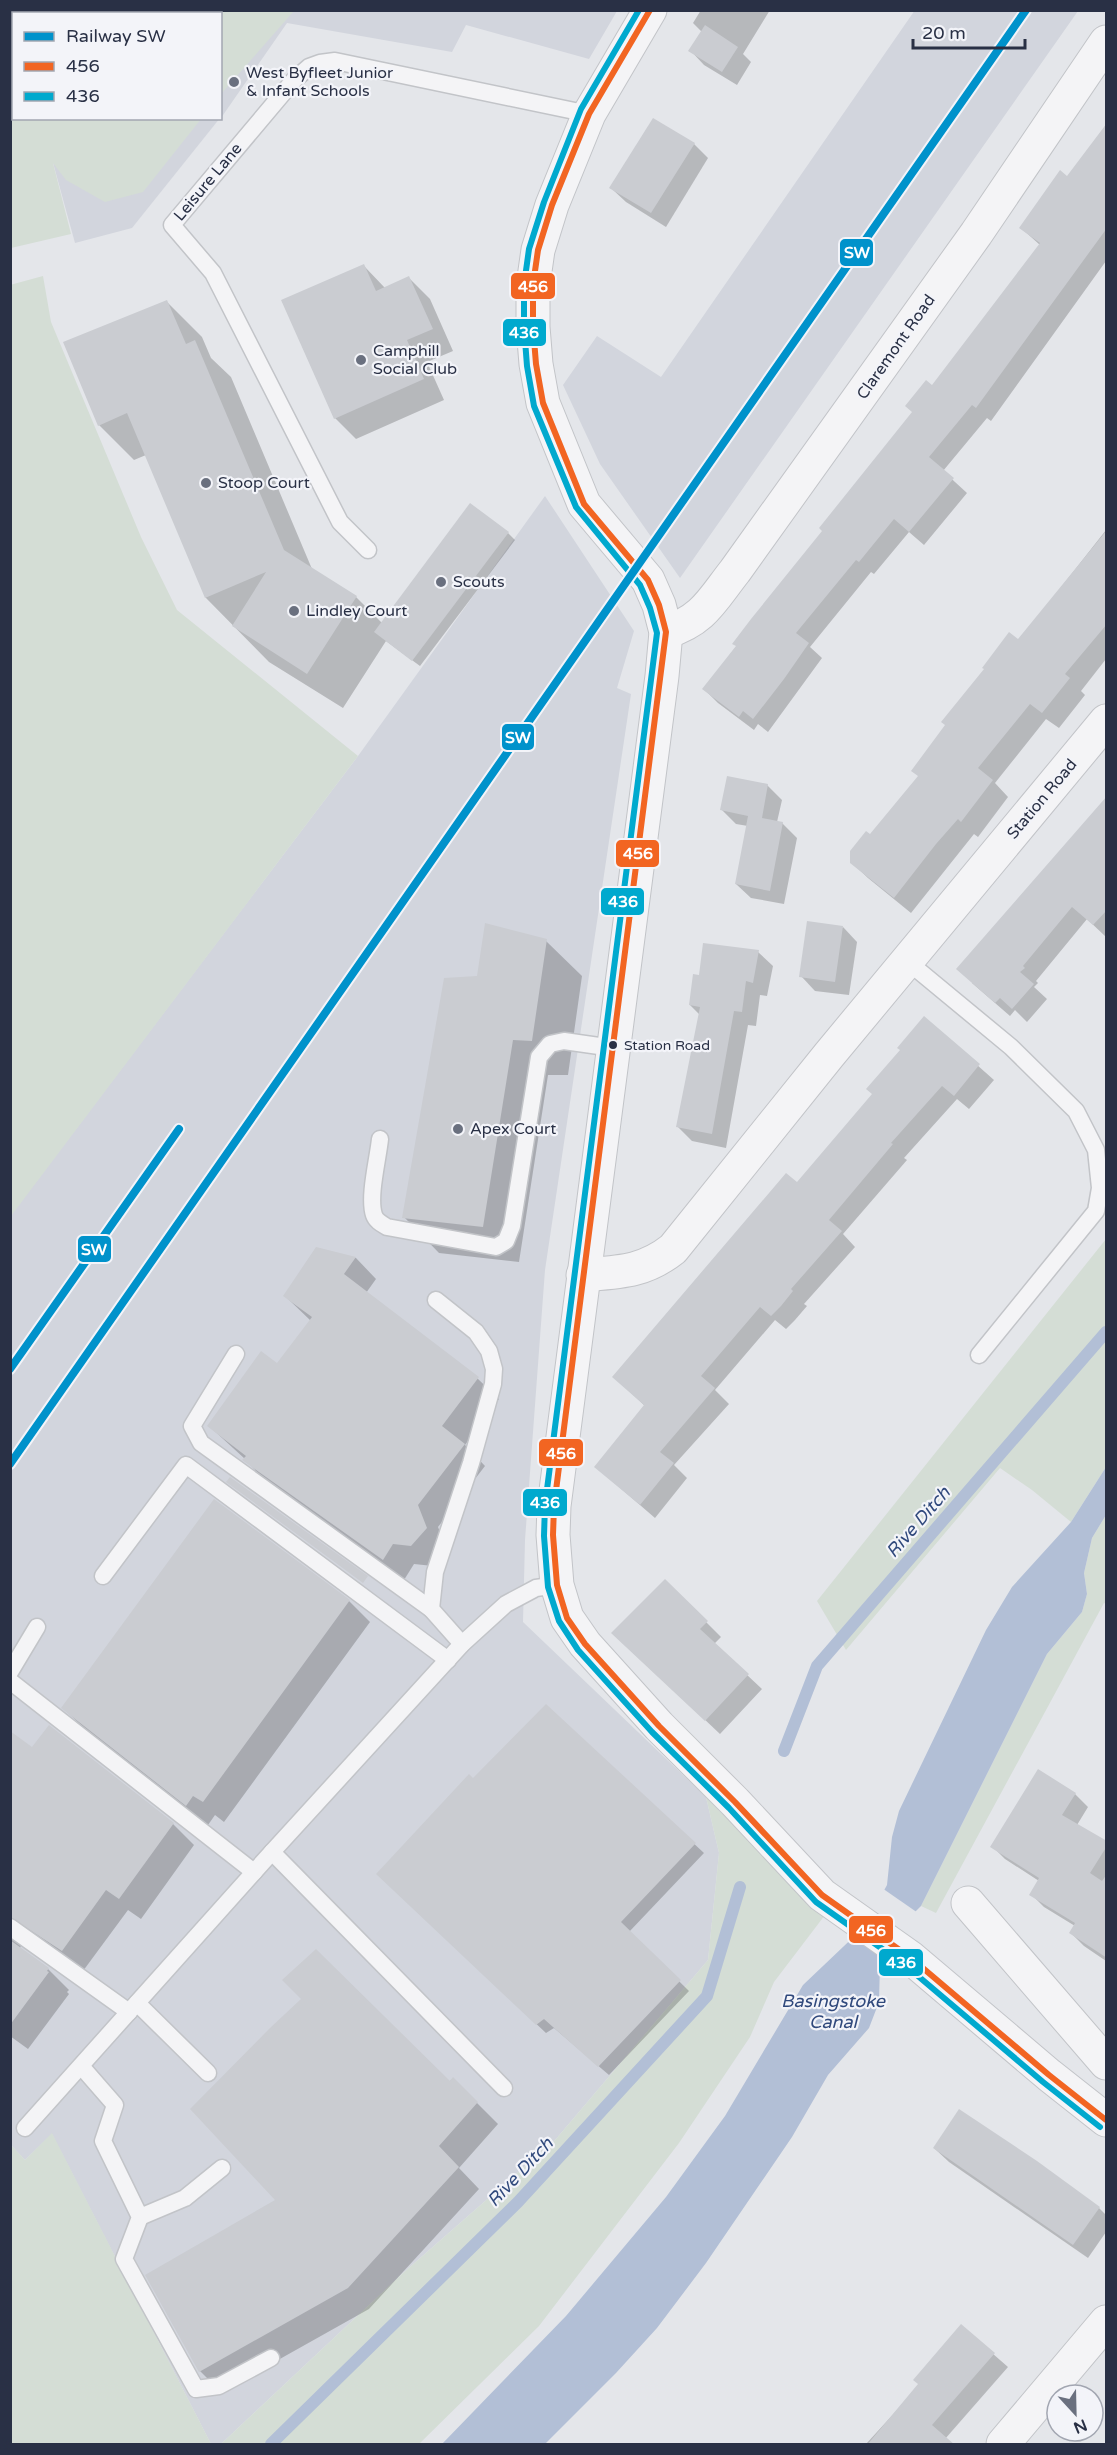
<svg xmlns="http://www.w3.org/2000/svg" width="1117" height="2455" font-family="'Varela Round',sans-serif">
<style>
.built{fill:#d2d5dd}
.green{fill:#d4ddd5}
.water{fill:#b2bfd6}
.pier{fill:#e4e6ea}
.shadow{fill:#0003}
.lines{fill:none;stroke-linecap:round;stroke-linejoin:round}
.stream{stroke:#b2bfd6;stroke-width:12}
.building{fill:#caccd1}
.service-casing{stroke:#c2c4c8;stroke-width:19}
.minor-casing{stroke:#c2c4c8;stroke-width:35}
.tertiary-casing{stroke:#c2c4c8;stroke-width:35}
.service{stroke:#f4f4f6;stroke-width:16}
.minor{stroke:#f4f4f6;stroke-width:33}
.tertiary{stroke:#f4f4f6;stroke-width:33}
.bus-1-casing{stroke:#f3f4f9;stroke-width:10}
.bus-2-casing{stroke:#f3f4f9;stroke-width:10}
.bus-1{stroke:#f26522;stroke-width:6}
.bus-2{stroke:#00a9ce;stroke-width:6}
.rail-1-casing{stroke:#f3f4f9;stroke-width:12}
.rail-1{stroke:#0092cb;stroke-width:8}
.poi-dot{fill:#6a707f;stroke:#f3f4f9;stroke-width:2}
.bus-dot{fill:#293045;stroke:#f3f4f9;stroke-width:2}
.labels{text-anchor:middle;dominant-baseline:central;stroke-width:4.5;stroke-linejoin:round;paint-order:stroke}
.bus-label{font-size:14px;fill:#293045;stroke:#f3f4f9;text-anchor:start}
.poi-label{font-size:16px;fill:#293045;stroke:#f3f4f9;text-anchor:start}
.street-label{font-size:16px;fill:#293045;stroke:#f3f4f9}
.water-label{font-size:18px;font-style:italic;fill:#30497c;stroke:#f3f4f9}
.line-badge{stroke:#f3f4f9;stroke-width:2}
.badge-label{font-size:16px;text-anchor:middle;font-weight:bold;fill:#fff}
</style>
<rect width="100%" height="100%" fill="#e4e6ea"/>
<!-- built -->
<g class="built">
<polygon points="915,10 1078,11 680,578 600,464 563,385 597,336 661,377"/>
<polygon points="12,11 617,11 589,59 466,25 452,52 287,23 221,118 220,14 14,14"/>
<polygon points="220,118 132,228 75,243 41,119"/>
<polygon points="545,496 634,631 617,688 631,694 545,1270 525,1540 523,1622 706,1797 719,1853 708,1960 556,2139 403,2273 221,2444 211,2444 52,2134 25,2160 11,2145 10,1216 358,756"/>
</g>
<!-- green -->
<g class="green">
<polygon points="10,11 11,10 303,11 293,12 221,94 220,14 14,14 14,118 201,119 143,192 105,202 66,180 53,163 71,234 11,248"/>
<polygon points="43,276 51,322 141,537 177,610 358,756 11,1216 10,285"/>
<polygon points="1106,1239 1106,1467 1071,1522 1032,1490 1000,1468 846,1650 817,1601"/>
<polygon points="1106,1515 1106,1604 1104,1603 936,1913 921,1906 1047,1654 1082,1612 1087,1594 1084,1573 1092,1538"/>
<polygon points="706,1797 825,1915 774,1982 750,2037 679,2143 539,2326 419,2444 221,2444 403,2273 556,2139 708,1960 719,1853"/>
<polygon points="52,2133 211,2444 11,2444 11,2145 25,2160"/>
</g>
<!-- water -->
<polygon class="water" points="1106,1467 1106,1515 1092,1538 1084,1573 1087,1594 1082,1612 1047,1654 921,1906 886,1941 880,1964 879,2002 869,2028 828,2075 792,2137 706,2263 657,2328 616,2373 545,2444 442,2444 566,2316 666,2197 725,2116 803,1985 864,1927 887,1885 892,1837 899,1811 986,1630 1012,1587 1071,1522"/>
<!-- pier -->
<polygon class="pier" points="882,1888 918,1913 889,1943 862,1925"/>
<!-- shadow -->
<g class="shadow">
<polygon points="701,10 770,10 743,54 751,62 737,85 704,65 690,50 702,32 693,23"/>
<polygon points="1106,125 1106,261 991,421 987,418 943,471 967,493 924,545 909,532 874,574 871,572 810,647 822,658 768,732 758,724 754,730 718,703 704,689 1040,245 1021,228 1068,178"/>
<polygon points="694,144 708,158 666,227 626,202 611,188"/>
<polygon points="364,266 385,288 409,278 430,299 453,351 427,362 444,400 356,439 335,418"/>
<polygon points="167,302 202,337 211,358 231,377 312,569 356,597 382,623 508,533 515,540 420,666 386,641 343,708 269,662 206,598 146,455 134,460 99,425"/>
<polygon points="1106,530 1106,659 1081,691 1085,695 1059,728 1046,719 995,783 1008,797 978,837 974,834 911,913 868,878 851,862 919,777 1019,641"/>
<polygon points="767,785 782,800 777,822 782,823 797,838 784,904 751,898 736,884 748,826 736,824 722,810"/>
<polygon points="1106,798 1106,937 1087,919 1036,981 1038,983 1034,987 1047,999 1027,1022 1015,1010 1010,1016 972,983"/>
<polygon points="843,927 857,942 849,995 815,991 801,976"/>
<polygon points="546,941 582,976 568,1075 548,1075 519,1262 439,1253 404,1217 478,977"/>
<polygon points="758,952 773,966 767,996 760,995 756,1026 748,1025 726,1148 692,1141 678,1127 700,1015 690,1005 700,977"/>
<polygon points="924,1018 994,1080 969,1109 957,1099 904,1158 907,1160 843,1234 855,1247 804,1304 807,1306 795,1320 786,1329 775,1320 715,1390 729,1404 674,1465 687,1478 655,1518 596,1467 645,1406 614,1377 797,1184 873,1095"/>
<polygon points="317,1248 356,1258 376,1279 366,1293 478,1379 499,1399 465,1445 485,1466 438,1527 447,1550 433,1566 414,1564 404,1580 265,1481 245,1459 209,1426 278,1366 311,1321 285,1296"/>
<polygon points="214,1501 349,1601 370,1622 224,1822 215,1815 208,1825 84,1728 63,1708"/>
<polygon points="665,1581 721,1637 714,1644 762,1689 720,1734 628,1647"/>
<polygon points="546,1706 704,1853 629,1932 689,1991 609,2075 554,2028 546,2033 387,1883 473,1780"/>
<polygon points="10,1733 33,1749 173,1824 194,1845 141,1919 128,1910 83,1971 23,1941 20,1948 48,1969 69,1990 67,1992 69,1994 28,2049 10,2036"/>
<polygon points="1075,1794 1088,1807 1077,1825 1106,1843 1106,1961 1084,1946 1071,1933 1075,1926 1044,1907 1031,1894 1039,1881 1005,1859 992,1846"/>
<polygon points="453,2079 498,2124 459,2168 479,2189 369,2309 221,2392 200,2371 278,2200"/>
<polygon points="934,2148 1099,2208 1106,2215 1106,2232 1088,2258 949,2162"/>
<polygon points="961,2326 1008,2367 945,2439 951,2444 866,2444 920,2385"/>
</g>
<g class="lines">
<!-- stream -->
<g class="stream">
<polyline points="784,1751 817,1666 1106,1332"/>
<polyline points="271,2444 518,2202 707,1996 740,1887"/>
</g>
</g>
<!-- building -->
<g class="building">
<polygon points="705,25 738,47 722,72 688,51"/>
<polygon points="653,118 695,143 651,213 609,188"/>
<polygon points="1107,123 1107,228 976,408 972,405 929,457 954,478 909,532 894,519 859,562 856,560 796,633 809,643 784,679 753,719 743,711 739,717 702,689 736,646 732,644 751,619 822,531 819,528 912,412 905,406 926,380 932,385 1040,243 1019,228 1060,170 1067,176"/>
<polygon points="364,264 376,291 409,276 433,329 407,340 424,379 334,419 281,300"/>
<polygon points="167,300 186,344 195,340 284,550 357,596 307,674 232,626 266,572 205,598 127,413 98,426 63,342"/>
<polygon points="470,503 509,532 412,661 374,632"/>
<polygon points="1107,530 1107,624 1065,674 1070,678 1042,713 1030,704 978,768 993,780 961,822 958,819 936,844 894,898 850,863 850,851 866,831 870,834 918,776 911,771 945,725 941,722 984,669 982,668 1009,632 1018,639"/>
<polygon points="727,776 768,784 762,818 783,822 770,891 735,884 748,816 720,810"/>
<polygon points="1107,796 1107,910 1093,925 1072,907 1023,966 1025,968 1020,972 1034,984 1012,1009 1000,998 995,1003 956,969"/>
<polygon points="807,921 843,926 835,982 799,977"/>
<polygon points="485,923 547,939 532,1041 513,1040 483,1227 402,1218 444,978 477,976"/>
<polygon points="703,943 759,950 753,983 746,981 742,1012 734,1011 712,1134 676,1127 700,1007 689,1005 693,974 699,975"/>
<polygon points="924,1016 980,1064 954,1096 942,1086 891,1143 893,1144 829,1220 842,1231 791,1289 793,1291 781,1306 771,1316 760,1307 701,1376 715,1388 660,1452 674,1463 640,1505 594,1467 644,1405 612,1377 786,1173 797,1182 872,1094 866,1089 900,1050 897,1048"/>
<polygon points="316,1247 356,1257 344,1274 479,1377 442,1426 465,1444 418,1505 427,1528 411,1546 393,1544 383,1560 242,1460 246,1456 207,1426 261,1351 277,1363 312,1317 283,1296"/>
<polygon points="230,1477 368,1576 363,1583 226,1482"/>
<polygon points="214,1499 350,1600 203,1802 193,1796 186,1806 61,1708"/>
<polygon points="665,1579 708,1621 700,1629 749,1674 705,1721 611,1633"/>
<polygon points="546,1704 696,1843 621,1922 681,1980 598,2067 544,2019 536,2025 376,1874 469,1774 473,1778"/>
<polygon points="49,1725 174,1823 119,1899 106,1890 62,1951 10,1917 10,1731 32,1747"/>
<polygon points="1038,1769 1076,1793 1062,1815 1107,1841 1107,1846 1090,1873 1102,1881 1107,1874 1107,1958 1069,1933 1075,1923 1029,1895 1039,1878 990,1847"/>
<polygon points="10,1940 49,1968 47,1971 49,1972 10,2025"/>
<polygon points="316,1949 450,2081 453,2077 478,2102 439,2146 459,2167 348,2288 199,2372 145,2275 275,2200 190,2109 270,2028 301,1999 282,1980"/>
<polygon points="959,2109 1037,2161 1100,2207 1073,2245 933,2148"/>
<polygon points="961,2324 995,2353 932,2425 955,2445 867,2445 918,2384 913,2380"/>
</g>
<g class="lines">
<defs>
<g id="service">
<polyline points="368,550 340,522 213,273 172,225 294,80 309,67 320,63 335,61 589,114"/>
<polyline points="907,961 1011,1047 1076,1111 1096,1150 1100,1188 1096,1211 979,1355"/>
<path d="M380,1139c-2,20 -12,58 -6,76 2,6 8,9 13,12l109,20 10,-6 6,-15 27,-169 11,-13 14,-3 49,7"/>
<polyline points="436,1300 476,1332 489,1351 494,1369 493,1384 471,1463 435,1572 431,1609 462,1644"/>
<polyline points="236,1354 192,1426 201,1443 431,1609"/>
<polyline points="103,1576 186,1465 448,1660"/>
<polyline points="10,1672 37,1627"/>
<polyline points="10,1681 254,1872"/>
<polyline points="272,1852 504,2088"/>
<polyline points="10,1927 129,2012"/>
<polyline points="137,2003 208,2073"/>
<polyline points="81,2066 115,2105 103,2141 140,2217 124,2259 196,2389 219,2386 271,2358"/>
<polyline points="25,2128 272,1852 462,1644 506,1604 536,1588 557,1585"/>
<polyline points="140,2217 185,2198 222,2168"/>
</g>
<g id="minor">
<path d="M666,632c38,-12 46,-32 69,-61l241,-337 130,-192"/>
<path d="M583,1275c37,-3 61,-3 90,-26l156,-194 277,-334"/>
<polyline points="968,1903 1106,2063"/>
<polyline points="1003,2444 1106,2322"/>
</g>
<polyline id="tertiary" points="650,10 589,114 552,205 538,250 533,285 533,327 536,364 543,403 584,504 648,580 659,605 666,632 662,676 554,1506 553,1535 557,1585 567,1618 585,1644 659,1726 735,1802 822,1895 911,1958 1049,2075 1106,2120"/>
</defs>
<!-- service casing -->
<use href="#service" class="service-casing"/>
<!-- minor casing -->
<use href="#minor" class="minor-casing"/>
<!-- tertiary casing -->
<use href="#tertiary" class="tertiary-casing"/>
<!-- service -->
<use href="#service" class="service"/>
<!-- minor -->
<use href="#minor" class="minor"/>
<!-- tertiary -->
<use href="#tertiary" class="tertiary"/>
<defs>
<polyline id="bus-1" points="650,10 589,114 552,205 538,250 533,285 533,327 536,364 543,403 584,504 648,580 659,605 666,632 554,1506 553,1535 557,1585 567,1618 585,1644 659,1726 735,1802 822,1895 911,1958 1049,2075 1106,2120"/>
<polyline id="bus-2" points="639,10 581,109 544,202 529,249 524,285 524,327 527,366 534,406 576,507 640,585 650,608 657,633 545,1505 544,1536 548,1587 559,1621 578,1650 652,1732 729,1808 816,1902 905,1965 1043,2082 1100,2127"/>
</defs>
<!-- bus-1 casing -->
<use href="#bus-1" class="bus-1-casing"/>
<!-- bus-2 casing -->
<use href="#bus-2" class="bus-2-casing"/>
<!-- bus-1 -->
<use href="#bus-1" class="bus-1"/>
<!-- bus-2 -->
<use href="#bus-2" class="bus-2"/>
<defs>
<g id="rail-1">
<polyline points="10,1369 179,1129"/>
<polyline points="10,1464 1026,10"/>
</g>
</defs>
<!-- rail-1 casing -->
<use href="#rail-1" class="rail-1-casing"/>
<!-- rail-1 -->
<use href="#rail-1" class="rail-1"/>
</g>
<!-- markers -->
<g class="poi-dot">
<circle cx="234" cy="82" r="6"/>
<circle cx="361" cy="360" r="6"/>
<circle cx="206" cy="483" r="6"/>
<circle cx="441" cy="582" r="6"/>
<circle cx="294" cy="611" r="6"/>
<circle cx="458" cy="1129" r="6"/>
</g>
<circle class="bus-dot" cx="613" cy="1045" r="5"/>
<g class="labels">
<!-- bus labels -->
<g class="bus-label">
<text x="624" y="1045">Station Road</text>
</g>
<!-- poi labels -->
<g class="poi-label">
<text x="246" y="73">West Byfleet Junior<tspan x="246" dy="18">&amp; Infant Schools</tspan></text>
<text x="373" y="351">Camphill<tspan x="373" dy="18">Social Club</tspan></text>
<text x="218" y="483">Stoop Court</text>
<text x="453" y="582">Scouts</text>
<text x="306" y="611">Lindley Court</text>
<text x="470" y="1129">Apex Court</text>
</g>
<!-- street labels -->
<g class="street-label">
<text transform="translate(208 182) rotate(-50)">Leisure Lane</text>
<text transform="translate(896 347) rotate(-55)">Claremont Road</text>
<text transform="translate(1042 799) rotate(-50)">Station Road</text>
</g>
<!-- water labels -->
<g class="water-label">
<text transform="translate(918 1522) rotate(-49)">Rive Ditch</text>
<text x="833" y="2001">Basingstoke<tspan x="833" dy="21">Canal</tspan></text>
<text transform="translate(520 2172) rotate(-47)">Rive Ditch</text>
</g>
</g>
<g class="line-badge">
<rect x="839" y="238" width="35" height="29" rx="6" fill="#0092cb"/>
<rect x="510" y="272" width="46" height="28" rx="6" fill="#f26522"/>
<rect x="502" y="318" width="45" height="29" rx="6" fill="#00a9ce"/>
<rect x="501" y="723" width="34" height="28" rx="6" fill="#0092cb"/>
<rect x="615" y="839" width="45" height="29" rx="6" fill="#f26522"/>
<rect x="600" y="887" width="45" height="29" rx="6" fill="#00a9ce"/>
<rect x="77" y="1235" width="35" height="28" rx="6" fill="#0092cb"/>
<rect x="538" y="1438" width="46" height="29" rx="6" fill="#f26522"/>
<rect x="522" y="1488" width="46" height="29" rx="6" fill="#00a9ce"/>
<rect x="848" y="1915" width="46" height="29" rx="6" fill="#f26522"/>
<rect x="878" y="1948" width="46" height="29" rx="6" fill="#00a9ce"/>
</g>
<g class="badge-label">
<text x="857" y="258">SW</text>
<text x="533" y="292">456</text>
<text x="524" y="338">436</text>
<text x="518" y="743">SW</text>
<text x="638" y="859">456</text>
<text x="623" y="907">436</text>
<text x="94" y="1255">SW</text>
<text x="561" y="1459">456</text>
<text x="545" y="1508">436</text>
<text x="871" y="1936">456</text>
<text x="901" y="1968">436</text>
</g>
<!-- border -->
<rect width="1117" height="2455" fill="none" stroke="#293045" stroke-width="24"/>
<!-- legend -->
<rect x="12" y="12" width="210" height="108" fill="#f3f4f9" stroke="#a2a6b1" stroke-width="1.5"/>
<rect x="24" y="32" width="30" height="9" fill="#0092cb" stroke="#a2a6b1" stroke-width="1.5"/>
<text x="66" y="42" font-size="18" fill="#293045">Railway SW</text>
<rect x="24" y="62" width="30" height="9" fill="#f26522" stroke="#a2a6b1" stroke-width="1.5"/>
<text x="66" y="72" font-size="18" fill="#293045">456</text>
<rect x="24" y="92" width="30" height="9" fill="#00a9ce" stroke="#a2a6b1" stroke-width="1.5"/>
<text x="66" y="102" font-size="18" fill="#293045">436</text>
<!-- north arrow -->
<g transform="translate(1075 2413) rotate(158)"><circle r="28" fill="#f3f4f9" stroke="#a2a6b1" stroke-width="1.5"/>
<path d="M0-4.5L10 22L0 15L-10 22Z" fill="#6a707f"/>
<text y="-9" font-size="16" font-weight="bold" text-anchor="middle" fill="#293045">N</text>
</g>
<!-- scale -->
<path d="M913 39v9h112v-9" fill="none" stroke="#293045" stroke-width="3"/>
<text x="922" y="39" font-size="18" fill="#293045" stroke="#f3f4f9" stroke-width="4.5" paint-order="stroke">20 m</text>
</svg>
